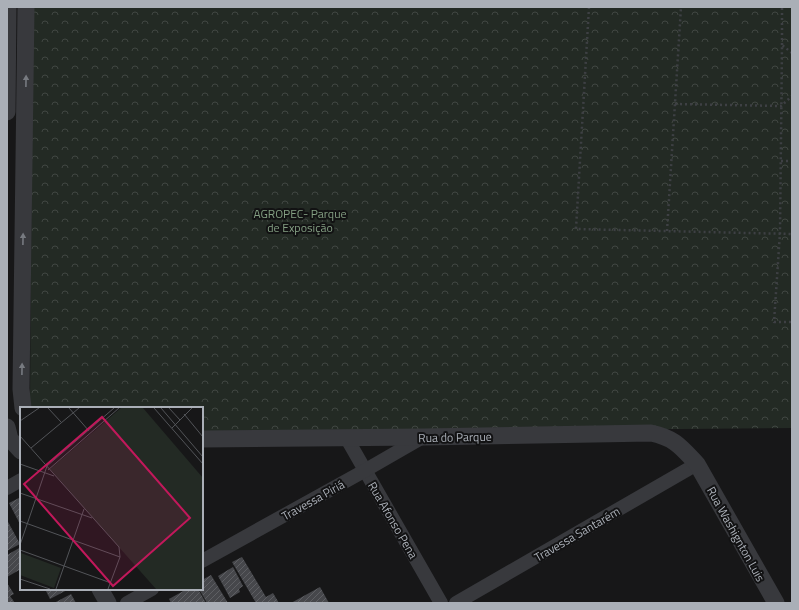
<svg xmlns="http://www.w3.org/2000/svg" width="799" height="610" font-family="'Titillium Web',sans-serif">
<style>
.park{fill:url(#park-crowns)}
.building{fill:url(#building-hatch)}
.lines{fill:none;stroke-linecap:round;stroke-linejoin:round}
.path{stroke:#3e4044;stroke-width:2.5;stroke-dasharray:2 3;stroke-linecap:butt}
.minor{stroke:#38393d;stroke-width:14}
.tertiary{stroke:#38393d;stroke-width:17}
.oneway{fill:#777a80}
.labels{text-anchor:middle;dominant-baseline:central;stroke-width:4;stroke-linejoin:round;paint-order:stroke}
.park-label{font-size:12px;fill:#849f83;stroke:#121213}
.street-label{font-size:12px;fill:#aaafb7;stroke:#121213}
.inset-road{fill:none;stroke:#525458;stroke-width:1}
.view{fill:#c2185b;fill-opacity:0.15;stroke:#c2185b;stroke-width:2}
.inset-edge{fill:none;stroke:#aaafb7;stroke-width:2}
</style>
<defs>
<pattern id="park-crowns" width="20" height="18" patternUnits="userSpaceOnUse"><rect width="20" height="18" fill="#232a24"/><path d="M2 6a3 3 0 1 1 6 0M12 15a3 3 0 1 1 6 0" fill="none" stroke="#404642"/></pattern>
<pattern id="building-hatch" width="6" height="6" patternUnits="userSpaceOnUse"><rect width="6" height="6" fill="#46474b"/><path d="M-1 1l2-2M0 6l6-6M5 7l2-2" fill="none" stroke="#5e5f63"/></pattern>
</defs>
<rect width="100%" height="100%" fill="#171718"/>
<!-- park -->
<polygon class="park" points="33,7 792,7 792,428 202,433 202,408 30,408"/>
<!-- building -->
<g class="building">
<polygon points="21,497 21,526 9,503"/>
<polygon points="7,520 20,544 7,551"/>
<polygon points="21,547 21,569 7,577 7,555"/>
<polygon points="242,557 266,597 273,593 279,603 256,603 232,562"/>
<polygon points="233,567 243,586 239,589 240,592 230,598 218,576"/>
<polygon points="211,575 228,603 207,603 199,589 202,589 202,580"/>
<polygon points="7,583 14,594 10,596 15,603 7,603"/>
<polygon points="320,587 329,603 291,603"/>
<polygon points="45,589 69,589 50,599"/>
<polygon points="187,589 198,589 206,603 171,603 169,599"/>
<polygon points="71,594 76,603 54,603"/>
</g>
<g class="lines">
<!-- path -->
<g class="path">
<polyline points="589,7 576,229 792,234"/>
<polyline points="782,45 782,7"/>
<polyline points="792,53 782,45 780,233 774,322 792,322"/>
<polyline points="675,104 781,106 792,96"/>
<polyline points="781,161 792,161"/>
<polyline points="667,231 681,7"/>
</g>
<!-- minor -->
<g class="minor">
<polyline points="346,437 441,603"/>
<polyline points="7,488 21,480"/>
<polyline points="202,561 364,471 423,437"/>
<polyline points="127,603 152,589"/>
<polyline points="456,603 697,464"/>
</g>
<!-- tertiary -->
<g class="tertiary">
<polyline points="7,112 8,7"/>
<polyline points="23,408 21,389 26,7"/>
<polyline points="7,427 10,439 21,451"/>
<path d="M202,439l221,-2 228,-4c24,5 30,14 46,31l79,139"/>
<polyline points="100,589 108,603"/>
</g>
</g>
<!-- one-way arrows -->
<defs><path id="oneway-solid" d="M-6-.8H1V-3.2L6.5 0L1 3.2V.8H-6Z"/></defs>
<g class="oneway">
<use href="#oneway-solid" transform="translate(26 81) rotate(-89)"/>
<use href="#oneway-solid" transform="translate(23 239) rotate(-89)"/>
<use href="#oneway-solid" transform="translate(22 369) rotate(-89)"/>
</g>
<g class="labels">
<!-- park labels -->
<g class="park-label">
<text x="300" y="213">AGROPEC- Parque<tspan x="300" dy="14">de Exposição</tspan></text>
</g>
<!-- street labels -->
<g class="street-label">
<text transform="translate(455 437) rotate(-1)">Rua do Parque</text>
<text transform="translate(313 500) rotate(-29)">Travessa Piriá</text>
<text transform="translate(393 520) rotate(60)">Rua Afonso Pena</text>
<text transform="translate(577 534) rotate(-30)">Travessa Santarém</text>
<text transform="translate(736 534) rotate(61)">Rua Washignton Luis</text>
</g>
</g>
<!-- overview -->
<g transform="translate(20 407)">
<rect width="183" height="183" fill="#171718"/>
<path d="M101,1h22l60,70v111h-47l-106,-120zM1,146l40,15 -7,20 -34,-13z" fill="#232a24"/>
<path class="inset-road" d="M28,1l13,14M49,1l20,23M134,1l49,56M141,1l42,49M149,1l11,12M164,7l19,23M0,14l19,-13M152,21l20,-20M0,29l99,111 1,10 -12,32M11,41l48,-40M0,57l34,12M28,63l71,-62M0,86l72,25M0,114l100,36M0,138l27,-79 67,-58M0,143l91,33M0,172l30,10M36,182l28,-80"/>
<path class="view" d="M82,10l88,101 -77,68 -89,-102z"/>
<rect width="183" height="183" class="inset-edge"/>
</g>
<!-- border -->
<rect width="799" height="610" fill="none" stroke="#aaafb7" stroke-width="16"/>
</svg>
